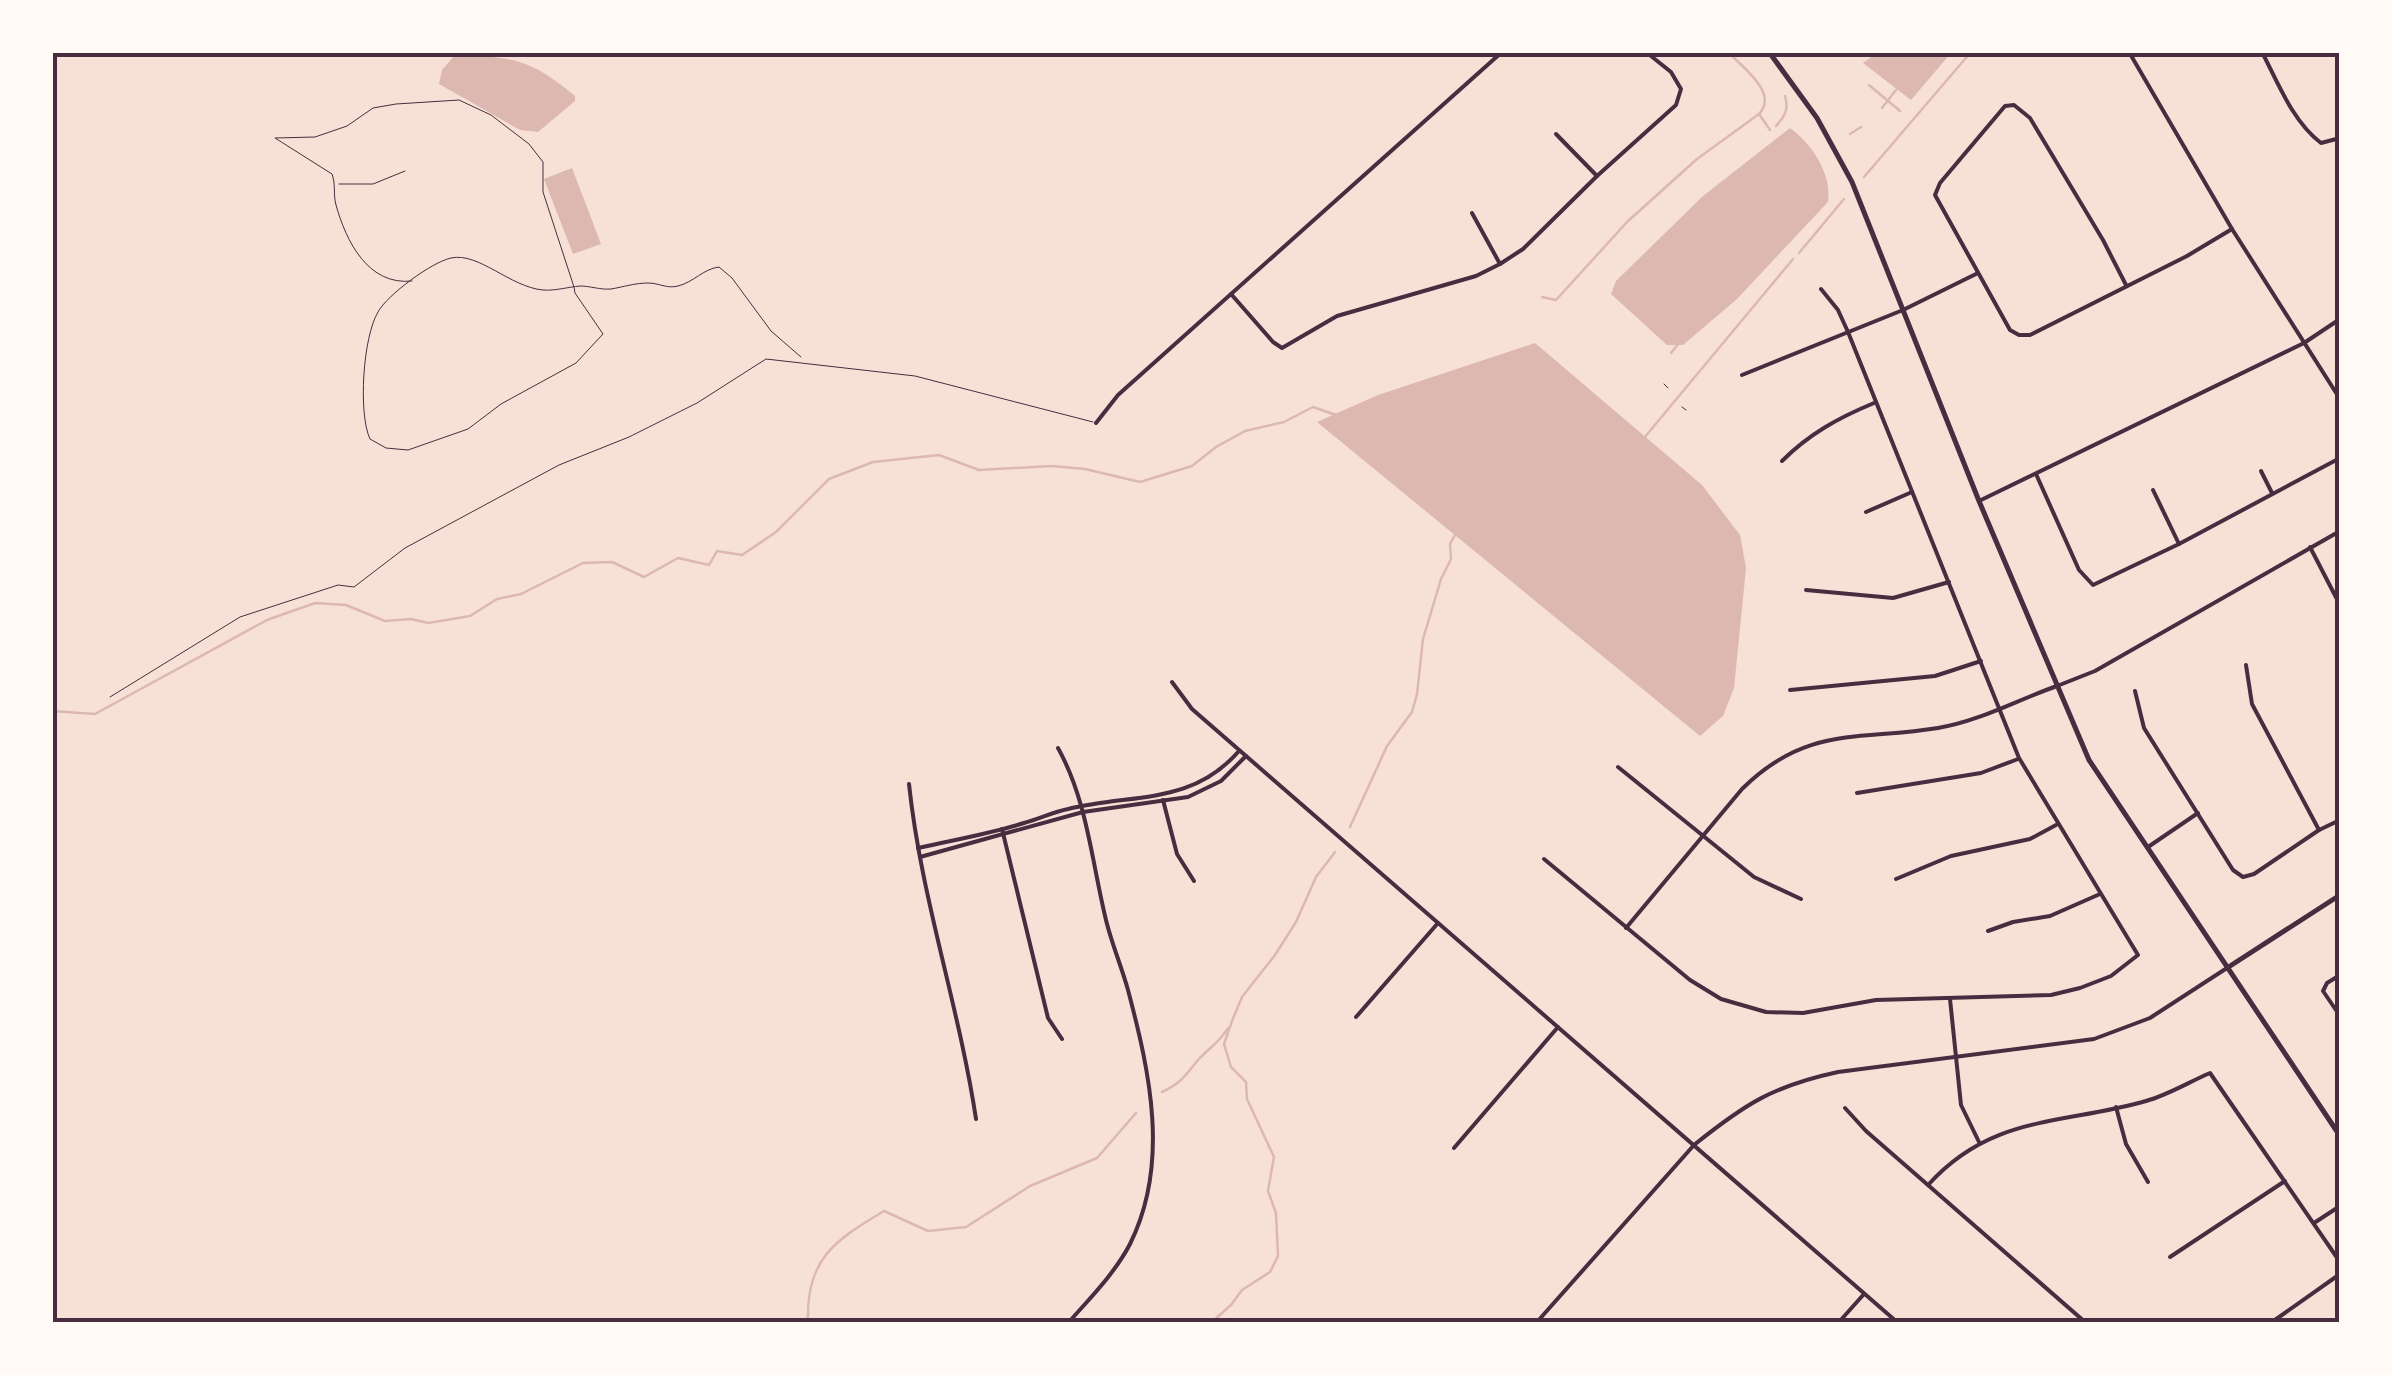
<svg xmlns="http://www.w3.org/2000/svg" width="2392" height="1375" font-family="Quicksand,sans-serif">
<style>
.water{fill:#dcb8b0}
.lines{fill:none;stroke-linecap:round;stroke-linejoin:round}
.stream{stroke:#dcb8b0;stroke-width:2.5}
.path{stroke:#4a2c40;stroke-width:1}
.service{stroke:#4a2c40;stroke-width:1}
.minor{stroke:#4a2c40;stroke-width:4}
.tertiary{stroke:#4a2c40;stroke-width:4}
.secondary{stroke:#4a2c40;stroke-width:5}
.neatline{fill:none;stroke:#4a2c40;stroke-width:4}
</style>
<rect width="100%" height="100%" fill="#f7e1d7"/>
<!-- water -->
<g class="water">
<polygon points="1877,53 1877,52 1951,53 1911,100 1863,63"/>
<path d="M455,55c57,2 75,3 120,41v5l-37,31 -18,-2 -81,-46 3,-14z"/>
<path d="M1790,128c22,16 42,46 38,74l-91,97 -54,46h-16l-56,-51 5,-13 87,-85z"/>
<polygon points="572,168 601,244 573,254 544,179"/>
<polygon points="1535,343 1702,485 1740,535 1746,568 1734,688 1723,716 1700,736 1317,422 1378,395"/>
</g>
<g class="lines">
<!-- stream -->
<g class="stream">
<path d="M1728,52c14,15 51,41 31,62l11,16"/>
<polyline points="1869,85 1900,111"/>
<polyline points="1882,108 1896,90"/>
<path d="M1776,126c9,-10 13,-17 9,-30"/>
<polyline points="1850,134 1861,127"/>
<polyline points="1864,177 1971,52"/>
<polyline points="1799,253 1844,199"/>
<polyline points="1542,297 1556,300 1627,222 1697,159 1759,114"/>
<polyline points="1671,353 1679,343"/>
<polyline points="1644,438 1793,259"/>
<polyline points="52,711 95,714 267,620 315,603 346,605 385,621 411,619 428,623 470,616 497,599 521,594 583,563 612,562 644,577 678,558 709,565 717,551 742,555 776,532 829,479 873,462 939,455 979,470 1052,466 1085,469 1140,482 1192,466 1216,447 1245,431 1284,422 1313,407 1336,415"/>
<polyline points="1350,827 1387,746 1412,712 1417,694 1423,639 1441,579 1451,559 1450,544 1456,533"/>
<path d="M1162,1092c21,-10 23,-17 37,-33 11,-12 21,-17 29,-31"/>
<path d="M808,1322c-2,-63 26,-81 76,-111l44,20 38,-4 64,-41 67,-28 39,-45"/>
<polyline points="1212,1322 1231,1305 1242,1290 1270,1272 1278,1256 1276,1213 1268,1191 1274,1157 1247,1099 1246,1082 1231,1067 1224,1044 1232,1021 1242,997 1275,955 1296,922 1316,877 1335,852"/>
</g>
<!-- path -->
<g class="path">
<polyline points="339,184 373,184 405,171"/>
<path d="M412,281c-44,5 -66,-40 -76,-76 -3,-11 0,-20 -4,-31l-57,-36 40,-1 32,-11 26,-18 23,-4 63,-4 32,15 38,29 14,18v30l31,95 1,6 28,41 -27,29 -75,41 -33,25 -60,21 -22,-2 -16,-9c-12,-26 -7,-102 8,-127 9,-17 54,-50 73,-54 28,-6 59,29 92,32 12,1 25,-3 37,-4 10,0 21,4 31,3 12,-2 24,-6 37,-6 11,0 19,6 30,3 16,-4 25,-17 41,-19l13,11 39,53 30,26"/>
<polyline points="1664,384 1668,388"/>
<polyline points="1682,407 1686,410"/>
</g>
<!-- service -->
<polyline class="service" points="110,697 240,617 338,585 354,587 405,548 559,465 629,437 697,403 766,359 915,376 1093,422"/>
<!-- minor -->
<g class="minor">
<polyline points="2129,52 2232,229 2340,399"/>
<path d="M2262,52c16,31 31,70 59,91l19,-5"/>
<polyline points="1556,134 1597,176"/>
<polyline points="1472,213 1500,264"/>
<polyline points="2126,285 2103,240 2030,118 2014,105 2005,106 1940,183 1935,195 2010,330 2019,335 2030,335 2187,256 2232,229"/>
<polyline points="1231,294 1273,342 1282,348 1337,316 1476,276 1500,264 1523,249 1597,176 1676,105 1681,89 1671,72 1646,52"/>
<polyline points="1742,375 1903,310 1978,273"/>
<polyline points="1096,423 1118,395 1502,52"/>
<path d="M1782,461c27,-27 56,-43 92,-58"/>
<polyline points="2261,471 2272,493"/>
<polyline points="2036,474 2079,570 2093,585 2179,544 2340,458"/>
<polyline points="2153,490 2179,544"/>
<polyline points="1979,501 2304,343 2340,319"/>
<polyline points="1866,512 1912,492"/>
<polyline points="2310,547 2340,605"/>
<polyline points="1806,590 1893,598 1949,582"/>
<polyline points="2246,665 2252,704 2319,830"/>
<polyline points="1790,690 1935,676 1981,661"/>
<polyline points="2135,691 2144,728 2233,870 2243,877 2254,874 2319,830 2340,820"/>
<path d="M1058,748c30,54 34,117 49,176 6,23 15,44 21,66 22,83 42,174 2,254 -15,29 -40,54 -61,78"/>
<polyline points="1618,767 1754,877 1801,899"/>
<path d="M909,784c12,114 50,222 67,335"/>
<polyline points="1857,793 1981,773 2018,759"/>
<polyline points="1163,800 1177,854 1194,881"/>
<polyline points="1002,829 1048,1018 1062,1039"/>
<polyline points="2148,847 2198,813"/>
<path d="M918,848c35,-8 71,-14 106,-25 15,-4 29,-11 44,-14 65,-16 123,-3 171,-58"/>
<polyline points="920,857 1083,812 1188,797 1221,781 1246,756"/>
<polyline points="1544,859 1690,980 1721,999 1766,1012 1803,1013 1876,1000 2051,995 2080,988 2111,976 2138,955 2019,758 1848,332 1838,310 1821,289"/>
<polyline points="1896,879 1951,856 2030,839 2056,825"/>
<path d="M1626,928l116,-139c65,-64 116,-48 196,-61 42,-7 79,-28 119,-42"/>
<polyline points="1988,931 2013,922 2050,916 2100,894"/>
<polyline points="2340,975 2327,983 2323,991 2340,1016"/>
<polyline points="1950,999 1961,1105 1979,1142"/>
<polyline points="1356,1017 1438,923"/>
<polyline points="2116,1107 2126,1144 2148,1182"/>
<polyline points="1845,1108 1866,1131 2085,1322"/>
<polyline points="1454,1148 1558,1027"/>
<path d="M1928,1185c64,-71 134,-60 218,-84 22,-6 43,-19 64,-28l130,189"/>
<polyline points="2314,1223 2340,1206"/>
<polyline points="2170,1257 2285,1181"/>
<polyline points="1537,1322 1694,1145"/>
<polyline points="1839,1322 1864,1294"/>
<polyline points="2272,1322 2340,1274"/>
</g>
<!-- tertiary -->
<g class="tertiary">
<polyline points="1172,682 1192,709 1897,1322"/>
<polyline points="2057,686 2095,671 2340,531"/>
<path d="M1694,1145c51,-41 79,-59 144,-73l256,-33 56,-21 77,-50"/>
</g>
<!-- secondary -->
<g class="secondary">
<polyline points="1769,52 1817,118 1852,182 1979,501 2089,760 2340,1136"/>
<polyline points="2227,968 2340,895"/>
</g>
</g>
<!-- border -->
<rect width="2392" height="1375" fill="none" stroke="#fffaf5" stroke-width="110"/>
<rect x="55" y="55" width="2282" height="1265" class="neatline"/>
</svg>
